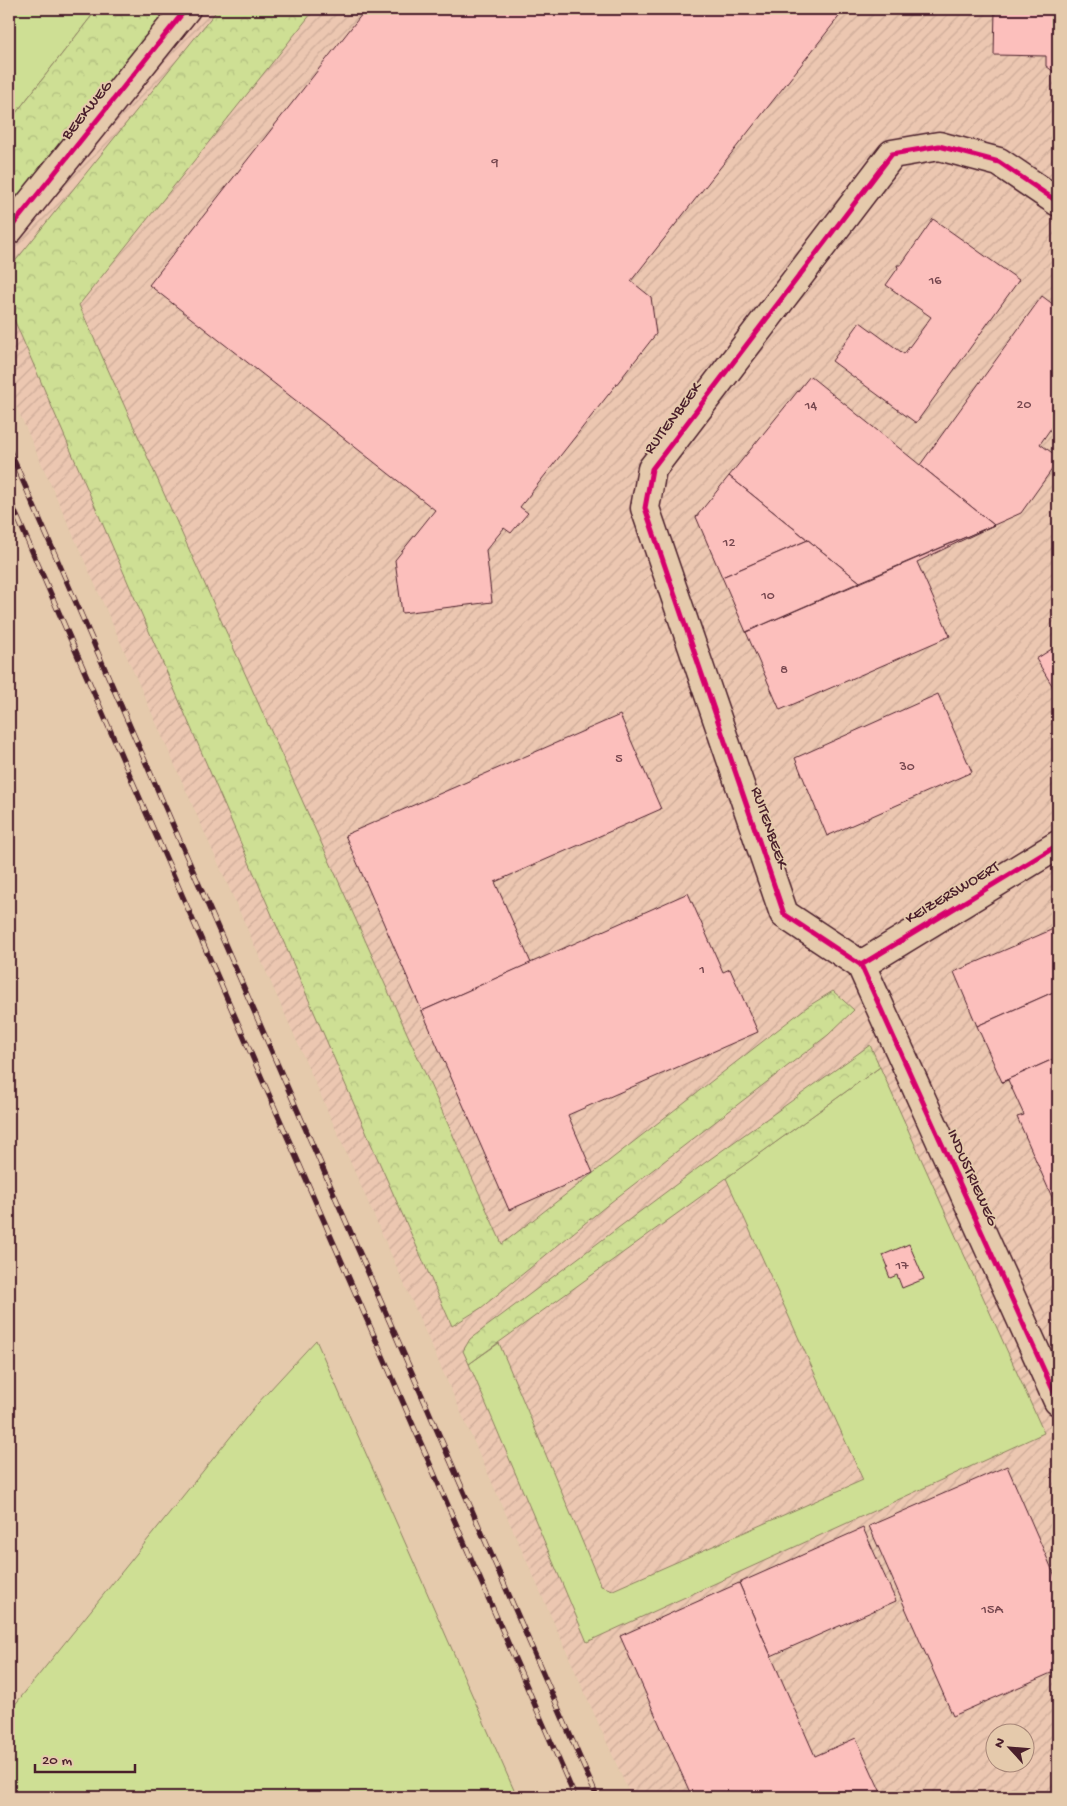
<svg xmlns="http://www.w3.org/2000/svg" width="1067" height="1806" font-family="'Gochi Hand',sans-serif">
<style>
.industrial{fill:url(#industrial-furrows);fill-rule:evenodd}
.grass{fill:#cedf94;stroke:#8c7f60}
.forest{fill:url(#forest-crowns);stroke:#8c7f60}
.building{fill:#fcbfbc;stroke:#4a1f2b}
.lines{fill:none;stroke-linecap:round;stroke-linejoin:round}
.street-casing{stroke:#4a1f2b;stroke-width:31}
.street{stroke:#e5caac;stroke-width:28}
.rail-casing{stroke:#4a1f2b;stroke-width:5.5}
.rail{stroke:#e5caac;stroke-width:4;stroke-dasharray:11;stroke-linecap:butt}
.cycleway-casing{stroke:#e5caac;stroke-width:8}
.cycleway{stroke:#d6006c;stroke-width:5}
.labels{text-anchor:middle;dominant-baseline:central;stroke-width:4;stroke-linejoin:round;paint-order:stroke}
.number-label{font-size:14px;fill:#76474f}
.street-label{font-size:16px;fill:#4a1f2b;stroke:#e5caac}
</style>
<defs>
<pattern id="industrial-furrows" width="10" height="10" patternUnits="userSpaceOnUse" patternTransform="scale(1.25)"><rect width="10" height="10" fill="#ecc7b1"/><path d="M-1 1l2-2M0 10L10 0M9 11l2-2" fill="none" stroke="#ccaa98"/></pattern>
<pattern id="forest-crowns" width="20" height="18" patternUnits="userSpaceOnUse" patternTransform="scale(1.25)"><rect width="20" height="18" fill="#cedf94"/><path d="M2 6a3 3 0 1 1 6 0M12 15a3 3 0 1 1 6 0" fill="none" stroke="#b2bf80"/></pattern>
</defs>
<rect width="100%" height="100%" fill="#e5caac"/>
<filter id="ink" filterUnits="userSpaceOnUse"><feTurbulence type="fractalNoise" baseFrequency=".02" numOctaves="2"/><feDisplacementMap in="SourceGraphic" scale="10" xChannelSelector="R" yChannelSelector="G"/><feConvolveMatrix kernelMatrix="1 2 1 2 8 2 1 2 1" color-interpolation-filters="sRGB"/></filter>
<g filter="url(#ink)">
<!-- industrial -->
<path class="industrial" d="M193,9h865v1788h-427l-622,-1407v-144zM994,1734h30v30h-30z"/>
<!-- grass -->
<g class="grass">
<polygon points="9,9 97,9 9,122"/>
<polygon points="880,1067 1044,1433 587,1642 469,1364 499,1343 601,1586 613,1590 863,1480 726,1178"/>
<polygon points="316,1340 517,1797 9,1797 9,1712 257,1404"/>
</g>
<!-- forest -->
<g class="forest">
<polygon points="97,9 171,9 17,203 9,197 9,122"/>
<polygon points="218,9 315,9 79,305 502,1244 807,1007 833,991 854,1010 828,1035 611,1202 481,1308 452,1326 376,1155 9,308 9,269"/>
<polygon points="870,1045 880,1067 469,1364 463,1351 470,1339 706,1162"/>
</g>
<!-- building -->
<g class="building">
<polygon points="366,9 845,9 631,281 651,297 656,334 520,507 528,513 511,533 504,528 486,550 492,602 402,613 395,560 435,510 149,285"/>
<polygon points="995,9 1058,9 1058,75 1046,66 1046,56 994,55"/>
<polygon points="933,219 1019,280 916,423 832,361 860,322 904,354 931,317 886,285 898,268 897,265 901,265"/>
<polygon points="1042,296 1058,308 1058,418 1040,444 1058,457 1058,461 1021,513 994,525 920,465"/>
<polygon points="810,376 920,465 994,525 860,582 729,476"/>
<polygon points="729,476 808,540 722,577 696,517"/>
<polygon points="994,525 917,562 950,636 780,710 746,632"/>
<polygon points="808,540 860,582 746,632 722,577"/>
<polygon points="1058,645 1058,695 1036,659"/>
<polygon points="938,694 972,772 827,836 795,758"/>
<polygon points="620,715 661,809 495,882 531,963 422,1011 345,835"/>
<polygon points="688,893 723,972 730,969 758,1032 568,1115 593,1173 509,1210 422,1011"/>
<polygon points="1058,927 1058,990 977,1026 954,972"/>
<polygon points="1058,990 1058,1057 1002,1082 977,1026"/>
<polygon points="1058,1057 1058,1211 1017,1117 1024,1115 1008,1080 1002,1082"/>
<polygon points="909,1244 924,1279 902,1288 897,1275 890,1278 886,1268 888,1267 883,1255"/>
<polygon points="1007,1466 1058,1583 1058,1670 953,1716 869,1526"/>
<polygon points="863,1528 896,1601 771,1656 739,1583"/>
<polygon points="739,1583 815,1756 856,1738 883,1797 692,1797 620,1636"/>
</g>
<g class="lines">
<defs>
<g id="street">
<polyline points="9,230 186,9"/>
<polyline points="861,965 784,914 645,508 652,469 892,154 939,146 999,162 1058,202"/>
<polyline points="861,965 1058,1401"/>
<polyline points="861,965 1058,845"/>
</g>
</defs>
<!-- street casing -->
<use href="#street" class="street-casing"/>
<!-- street -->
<use href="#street" class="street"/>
<defs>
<g id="rail">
<polyline points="9,449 597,1797"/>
<polyline points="9,498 575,1797"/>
</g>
</defs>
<!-- rail casing -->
<use href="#rail" class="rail-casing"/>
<!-- rail -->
<use href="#rail" class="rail"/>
<defs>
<g id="cycleway">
<polyline points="9,230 186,9"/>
<polyline points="861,965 784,914 645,508 652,469 892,154 939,146 999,162 1058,202"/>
<polyline points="861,965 1058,1401"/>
<polyline points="861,965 1058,845"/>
</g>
</defs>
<!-- cycleway casing -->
<use href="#cycleway" class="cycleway-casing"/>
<!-- cycleway -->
<use href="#cycleway" class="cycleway"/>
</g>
</g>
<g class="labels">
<!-- number labels -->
<g class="number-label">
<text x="495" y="163">9</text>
<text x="935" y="281">16</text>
<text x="1024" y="405">20</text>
<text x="811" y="406">14</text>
<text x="729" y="543">12</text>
<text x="768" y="596">10</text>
<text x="784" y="670">8</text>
<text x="619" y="759">5</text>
<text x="907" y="767">30</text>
<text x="702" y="970">1</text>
<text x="902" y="1266">17</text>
<text x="992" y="1610">15A</text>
</g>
<!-- street labels -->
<g class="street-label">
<text transform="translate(88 111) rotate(-51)">BEEKWEG</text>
<text transform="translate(674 419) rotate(-53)">RUITENBEEK</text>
<text transform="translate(768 828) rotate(71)">RUITENBEEK</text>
<text transform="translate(953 894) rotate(-31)">KEIZERSWOERT</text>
<text transform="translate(971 1178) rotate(66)">INDUSTRIEWEG</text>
</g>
</g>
<!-- margin -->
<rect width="1067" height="1806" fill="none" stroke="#e5caac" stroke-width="30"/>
<rect x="15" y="15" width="1037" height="1776" fill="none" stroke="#4a1f2b" stroke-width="2" filter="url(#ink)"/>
<!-- north arrow -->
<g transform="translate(1010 1748) rotate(296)"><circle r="24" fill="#e5caac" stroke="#a78678"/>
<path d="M0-4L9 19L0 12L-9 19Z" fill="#4a1f2b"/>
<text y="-8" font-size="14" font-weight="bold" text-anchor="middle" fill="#4a1f2b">N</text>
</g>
<!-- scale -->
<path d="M35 1764v8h100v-8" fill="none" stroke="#4a1f2b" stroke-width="2.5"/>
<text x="42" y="1764" font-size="15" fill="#4a1f2b" stroke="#e5caac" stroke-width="4" paint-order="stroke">20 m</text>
</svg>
